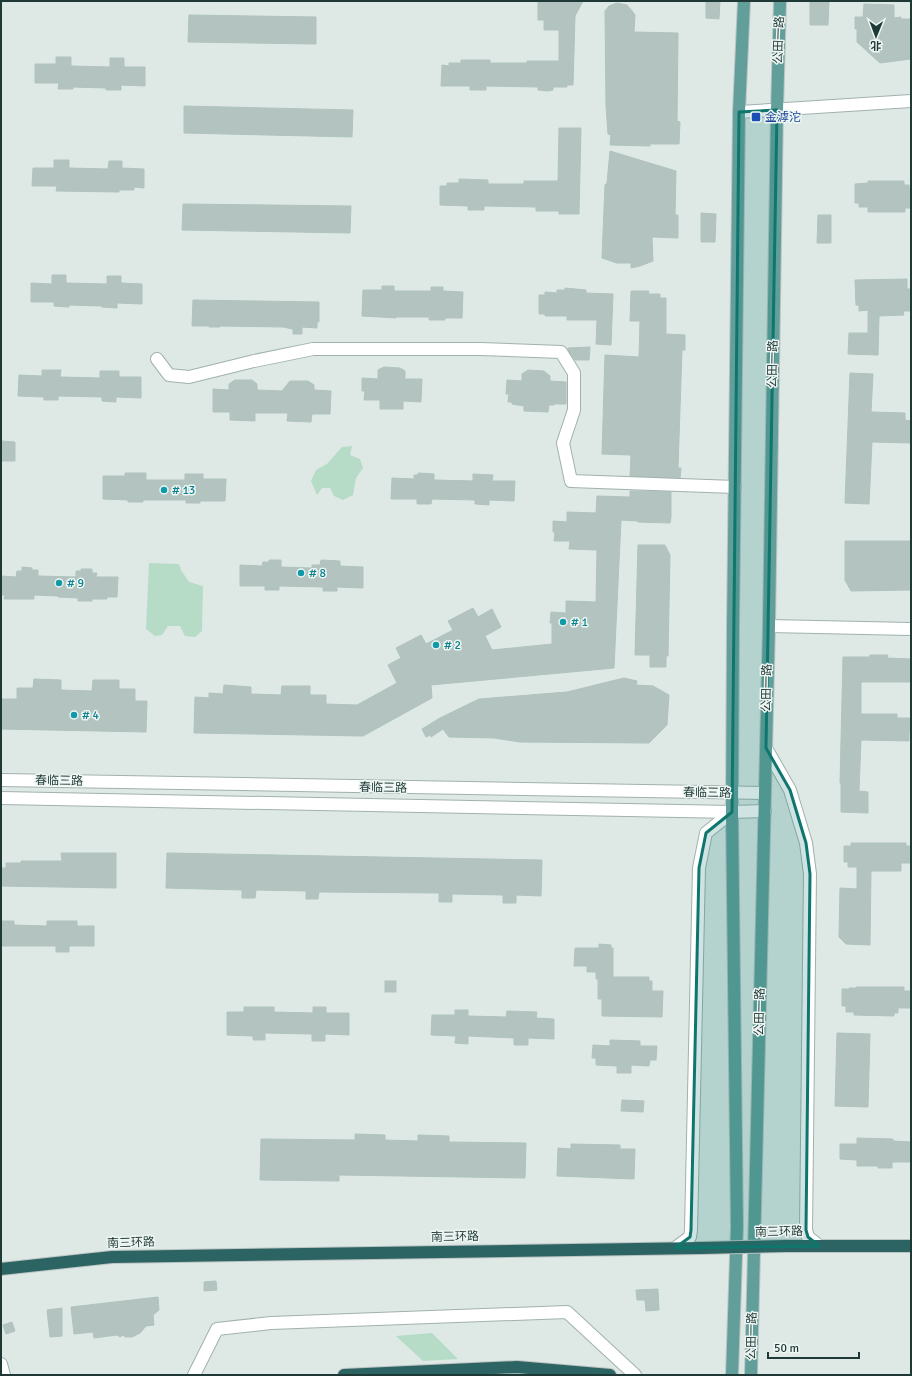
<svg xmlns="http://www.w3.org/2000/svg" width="912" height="1376" font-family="Signika,'Noto Sans SC',sans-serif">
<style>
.green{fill:#b6dbc7}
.building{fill:#b3c4c0;stroke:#b0c3be}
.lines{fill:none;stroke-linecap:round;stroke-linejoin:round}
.minor-casing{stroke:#a1b1ae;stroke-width:14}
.major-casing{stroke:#bcc4c3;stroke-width:14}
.highway-casing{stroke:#bcc4c3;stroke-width:14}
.minor{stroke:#fff;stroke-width:12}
.major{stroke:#629f9a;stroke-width:12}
.highway{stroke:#2c6463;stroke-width:12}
.highway-bridge-casing{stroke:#bcc4c3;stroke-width:14;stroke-linecap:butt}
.highway-bridge{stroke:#2c6463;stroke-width:12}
.marked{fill:#0f766e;fill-opacity:0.2;stroke:#0f766e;stroke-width:3;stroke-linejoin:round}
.transit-dot{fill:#1a4fb4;stroke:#eef6f3;stroke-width:1.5}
.culture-dot{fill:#0f9aa8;stroke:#eef6f3;stroke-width:1.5}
.labels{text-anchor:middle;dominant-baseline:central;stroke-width:3;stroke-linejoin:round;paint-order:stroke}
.street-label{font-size:12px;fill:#1f3936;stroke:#eef6f3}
.transit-label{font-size:12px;fill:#164399;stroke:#eef6f3;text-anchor:start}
.culture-label{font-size:12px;fill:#0d838f;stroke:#eef6f3;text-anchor:start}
</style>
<rect width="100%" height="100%" fill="#dee9e6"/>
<!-- green -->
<g class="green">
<polygon points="352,446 350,455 360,459 363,468 356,478 353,495 343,500 334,496 330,488 322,488 317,495 311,481 316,470 327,464 342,447"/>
<polygon points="149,563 179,564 181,570 189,582 203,586 202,631 195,637 185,636 180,626 168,626 162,635 155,636 146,629"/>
<polygon points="432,1333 458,1359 423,1361 396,1336"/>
</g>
<!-- building -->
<g class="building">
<polygon points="544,1 583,1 575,16 573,85 567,85 567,87 553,87 553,90 547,91 538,90 538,87 486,86 486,90 470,90 470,86 441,86 442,65 449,66 449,63 461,63 461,60 490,60 490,63 527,63 527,61 559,61 559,30 544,30 544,20 538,20 538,2 544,3"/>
<polygon points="706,1 720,1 719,19 706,18"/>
<polygon points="810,1 829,1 828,25 810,25"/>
<polygon points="617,3 627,5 633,12 635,15 634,32 678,33 677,121 680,122 679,144 650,144 650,146 610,145 611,135 608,134 606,106 605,11 609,6"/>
<polygon points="864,4 894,5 894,18 901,17 901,19 911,19 911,59 880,63 857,42 857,29 855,29 855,17 863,17"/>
<polygon points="189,15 316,17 316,44 188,42"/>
<polygon points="56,57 71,57 71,66 110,67 110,58 124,58 124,67 145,67 145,86 121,85 121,90 106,90 106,88 73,87 73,89 58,89 59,83 35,83 35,64 56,64"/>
<polygon points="184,106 353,110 352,137 184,133"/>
<polygon points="559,128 581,128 579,214 559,214 559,211 536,211 536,207 484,206 484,210 468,210 468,206 440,205 440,186 447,186 447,183 459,183 459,179 488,180 488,184 524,184 524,181 558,181"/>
<polygon points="610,151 676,171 675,215 678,215 678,238 652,237 653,261 640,266 631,268 631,263 617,263 602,258 605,185 607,183"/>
<polygon points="54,160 69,160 69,168 108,169 109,161 122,161 122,168 144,169 144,188 134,187 134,190 119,190 119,192 56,191 57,186 32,186 33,168 54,168"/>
<polygon points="868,181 904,181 904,185 909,185 909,188 911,188 911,208 905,208 905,212 868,212 868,207 859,207 859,203 855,203 855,184 868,183"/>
<polygon points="183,204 351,206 350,233 182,230"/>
<polygon points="701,213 716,214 715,242 701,242"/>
<polygon points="818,215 831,215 831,243 817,243"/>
<polygon points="52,275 66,275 66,283 107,284 107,276 121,276 121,283 142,284 142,304 117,303 117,308 102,307 102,306 69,305 69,307 54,306 54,302 31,302 31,283 52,284"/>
<polygon points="907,279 907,289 911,289 911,311 903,311 904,315 879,316 878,355 848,354 849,333 868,333 868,310 859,311 859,305 856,305 855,280"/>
<polygon points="382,286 394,286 394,291 431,291 431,287 443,287 443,291 463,292 462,318 445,318 445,320 429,320 429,317 396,317 396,318 362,316 363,290 382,290"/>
<polygon points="565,288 586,290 586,293 613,294 611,345 596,344 597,320 567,320 567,316 545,316 545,314 539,314 539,295 545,295 545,292 557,293 557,290 565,290"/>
<polygon points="631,291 649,291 648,294 660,294 660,298 666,298 666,334 685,335 685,350 682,350 678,468 681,468 680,478 630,476 631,455 602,454 605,355 639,357 640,321 630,321"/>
<polygon points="193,300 319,302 319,322 317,322 317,328 302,327 302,334 293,334 293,329 283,327 220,326 220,327 209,327 209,326 192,326"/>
<polygon points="590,347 589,360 575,360 568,350 568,348"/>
<polygon points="384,367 400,368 405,371 405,379 422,379 421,402 403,401 403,409 380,409 380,400 364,400 365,391 362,391 362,378 378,379 378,370"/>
<polygon points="42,370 61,370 60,377 100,378 100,371 119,371 119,377 141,377 141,398 116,397 116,402 102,401 102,397 58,396 58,400 44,400 44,397 18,396 19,375 42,376"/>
<polygon points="528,370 544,371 550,376 550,381 566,382 566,404 554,404 554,405 549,405 548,412 524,411 524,406 512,404 512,402 508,402 509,394 506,394 507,380 522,381 522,374"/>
<polygon points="850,373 873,374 871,412 905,413 905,420 911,421 911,443 872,442 869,504 845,503"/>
<polygon points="235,380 252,380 257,384 257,390 282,391 290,381 308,381 314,385 314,390 331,391 330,414 312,414 311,422 287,421 288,413 255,413 255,421 230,420 230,412 213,412 213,389 229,390 229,384"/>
<polygon points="1,441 15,442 15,461 1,461"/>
<polygon points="125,473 146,473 146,480 185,480 185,474 203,474 203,479 226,479 225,501 200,501 200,503 186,503 186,500 143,500 143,502 128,502 128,500 103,499 103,476 125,476"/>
<polygon points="418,473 434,474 434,480 473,481 473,474 493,475 492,481 515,481 514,501 489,500 489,505 475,504 475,500 432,499 431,504 417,504 417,499 391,499 392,478 414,479 414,475 418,475"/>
<polygon points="630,491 671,492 671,517 670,523 638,522 638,521 621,520 614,668 431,685 432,698 363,736 194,733 195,697 209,698 209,693 223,694 224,685 251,687 251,694 281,695 282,686 310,686 310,695 326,695 326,704 357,705 397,683 388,665 401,658 396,648 421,635 426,644 453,630 448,621 473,608 478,617 492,609 501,627 485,636 492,650 552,644 552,623 550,623 551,612 566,613 566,601 596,602 597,550 569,549 570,541 554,541 555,532 553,532 553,521 567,522 567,512 596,513 597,496 630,497"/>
<polygon points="845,541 911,541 911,590 851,591 845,580"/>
<polygon points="638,545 665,545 670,555 668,656 666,656 666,667 650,667 650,655 635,655"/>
<polygon points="269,560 281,560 281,567 312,568 312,565 320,565 321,560 340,561 340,566 363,567 363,588 337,587 337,591 323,591 323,587 279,586 279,590 265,590 265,586 240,586 240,565 262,566 263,562 269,562"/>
<polygon points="22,567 32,568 32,570 38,570 38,576 76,577 76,571 81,571 81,569 92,569 92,573 97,573 96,577 118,577 117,597 107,597 107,599 92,599 92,601 78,601 78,598 58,597 58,596 34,595 34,599 4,599 5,595 1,595 1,576 16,577 17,571 22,571"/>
<polygon points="870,655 888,655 887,658 911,659 911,682 861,682 861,714 897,714 897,718 911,718 911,732 909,732 909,741 861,740 859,791 868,792 868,813 841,812 841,783 840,783 843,657 870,657"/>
<polygon points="624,678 637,681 636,685 653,686 669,695 667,725 649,743 520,742 494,738 449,737 443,729 431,737 430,735 426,737 422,729 440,718 479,699 567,692"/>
<polygon points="34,679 61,680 61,690 92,691 93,680 119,680 119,689 135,689 135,701 147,701 146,732 1,729 1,699 17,699 17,688 33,688"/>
<polygon points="851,843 906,843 906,846 911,846 911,863 901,863 901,871 871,871 870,945 846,944 839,937 840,888 857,889 857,867 848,867 848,862 844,862 844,846 851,846"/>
<polygon points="61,853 116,853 116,888 1,886 1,868 6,868 6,863 21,863 21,861 62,861"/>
<polygon points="167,853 542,860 541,896 516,895 516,903 503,903 503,895 452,894 452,902 439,902 439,893 319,892 318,899 306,899 306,891 256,890 255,898 242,898 242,890 166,888"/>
<polygon points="1,921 14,921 14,925 47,926 47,921 77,921 77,926 94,926 94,946 69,946 69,952 56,952 56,946 1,946"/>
<polygon points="599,944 611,945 611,948 613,948 613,977 649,977 649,981 652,981 652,991 663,991 662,1017 602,1016 602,999 598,999 598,979 596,979 596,972 587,972 587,966 574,966 575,948 599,948"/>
<rect x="385" y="981" width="11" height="11"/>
<polygon points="856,987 904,987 904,991 911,991 911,1008 898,1008 898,1013 894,1013 894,1016 854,1015 854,1012 846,1012 846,1006 842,1006 842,989 849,989 849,988 856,988"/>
<polygon points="244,1007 274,1007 274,1012 313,1013 313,1007 326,1007 326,1013 349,1013 349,1035 325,1034 325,1041 312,1041 312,1034 265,1033 265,1040 253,1040 253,1036 227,1035 227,1012 244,1012"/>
<polygon points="455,1010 468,1010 468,1016 506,1017 507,1011 537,1012 536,1018 554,1019 554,1039 528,1038 528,1045 514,1045 514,1038 468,1036 468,1044 455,1043 456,1036 431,1035 432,1015 455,1015"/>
<polygon points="837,1033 870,1034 868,1107 835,1106"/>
<polygon points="610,1040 640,1041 640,1046 657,1046 656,1060 650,1060 649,1066 631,1065 631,1073 617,1073 617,1066 596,1065 596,1058 592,1058 593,1045 610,1046"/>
<polygon points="622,1100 644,1101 643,1112 621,1111"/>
<polygon points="355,1134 385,1135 385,1140 418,1141 418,1135 449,1136 449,1142 526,1143 525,1178 339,1175 339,1181 260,1180 261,1139 355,1140"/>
<polygon points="857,1138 893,1139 893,1141 911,1142 911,1162 892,1162 892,1168 878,1168 878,1166 857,1166 857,1160 840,1159 840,1144 857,1144"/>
<polygon points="571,1144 620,1145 620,1149 635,1149 634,1179 557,1176 558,1148 571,1149"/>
<polygon points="216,1281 217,1290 204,1291 204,1282"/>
<polygon points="658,1289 659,1310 646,1311 645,1300 637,1300 636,1290"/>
<polygon points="158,1297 159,1310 153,1315 154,1325 146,1326 140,1333 132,1337 125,1337 123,1335 120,1337 117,1335 94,1338 93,1332 74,1334 71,1307"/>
<polygon points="62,1308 62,1336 50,1337 47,1310"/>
<polygon points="12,1322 15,1331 6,1334 3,1325"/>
</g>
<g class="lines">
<defs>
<g id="minor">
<polyline points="739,112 911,101"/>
<polyline points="157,359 169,375 189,377 254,361 313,349 480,349 561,352 574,373 574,410 563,443 571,481 735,487"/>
<polyline points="769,626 911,629"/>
<polyline points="766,748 790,790 806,843 810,874 806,1230 808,1237 819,1246"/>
<polyline points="1,780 765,793"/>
<polyline points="1,798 732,812 765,811"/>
<polyline points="675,1248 690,1237 691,1230 699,868 706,833 732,812"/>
<polyline points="1,1364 4,1375"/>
<polyline points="194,1375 217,1329 271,1323 567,1312 635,1375"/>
</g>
<g id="major">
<polyline points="732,1375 737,1227 732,812 733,626 739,112 744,1"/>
<polyline points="751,1375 769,626 777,110 780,1"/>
</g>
<g id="highway">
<polyline points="787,1246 911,1246"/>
<polyline points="1,1269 112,1257 701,1248"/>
<polyline points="344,1375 517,1367 610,1375"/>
</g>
</defs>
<!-- minor casing -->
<use href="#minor" class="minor-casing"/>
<!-- major casing -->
<use href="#major" class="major-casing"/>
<!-- highway casing -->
<use href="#highway" class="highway-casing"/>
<!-- minor -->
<use href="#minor" class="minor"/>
<!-- major -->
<use href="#major" class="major"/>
<!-- highway -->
<use href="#highway" class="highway"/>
<defs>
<polyline id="highway-bridge" points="701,1248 787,1246"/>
</defs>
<!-- highway-bridge casing -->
<use href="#highway-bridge" class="highway-bridge-casing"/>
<!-- highway-bridge -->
<use href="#highway-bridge" class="highway-bridge"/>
</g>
<!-- marked area -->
<path class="marked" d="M777,110l-11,638 24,42 16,53 4,31 -4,356 2,7 11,9 -144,2 15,-11 1,-7 8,-362 7,-35 26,-21 7,-700z"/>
<!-- markers -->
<rect class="transit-dot" x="751" y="112" width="10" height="10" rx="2"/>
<g class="culture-dot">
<circle cx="164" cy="490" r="4"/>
<circle cx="301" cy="573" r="4"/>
<circle cx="59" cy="583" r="4"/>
<circle cx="563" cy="622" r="4"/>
<circle cx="436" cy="645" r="4"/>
<circle cx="74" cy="715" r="4"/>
</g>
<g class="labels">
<!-- street labels -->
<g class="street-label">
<text transform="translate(779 40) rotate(-88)">公田一路</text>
<text transform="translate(773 364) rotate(-89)">公田一路</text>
<text transform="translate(767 688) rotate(-89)">公田一路</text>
<text transform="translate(59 781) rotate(1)">春临三路</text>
<text transform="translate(383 788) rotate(1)">春临三路</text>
<text transform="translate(707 793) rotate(1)">春临三路</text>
<text transform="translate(760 1012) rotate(-89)">公田一路</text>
<text transform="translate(779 1232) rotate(-1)">南三环路</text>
<text transform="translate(455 1237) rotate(-1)">南三环路</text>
<text transform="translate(131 1243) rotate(-2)">南三环路</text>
<text transform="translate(752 1336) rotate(-89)">公田一路</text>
</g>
<!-- transit labels -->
<g class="transit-label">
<text x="765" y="117">金滹沱</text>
</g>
<!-- culture labels -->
<g class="culture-label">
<text x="172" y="490"># 13</text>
<text x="309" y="573"># 8</text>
<text x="67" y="583"># 9</text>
<text x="571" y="622"># 1</text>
<text x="444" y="645"># 2</text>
<text x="82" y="715"># 4</text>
</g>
</g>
<!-- border -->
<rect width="912" height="1376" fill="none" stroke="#1f3936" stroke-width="4"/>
<!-- north arrow -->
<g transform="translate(876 36) rotate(181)" stroke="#eef6f3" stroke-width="3" paint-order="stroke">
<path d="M0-3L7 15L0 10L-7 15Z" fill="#1f3936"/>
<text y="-6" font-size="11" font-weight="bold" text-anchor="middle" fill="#1f3936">北</text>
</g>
<!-- scale -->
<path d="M768 1352v6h91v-6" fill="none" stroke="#1f3936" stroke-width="2"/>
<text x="774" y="1352" font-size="12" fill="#1f3936" stroke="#eef6f3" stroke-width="3" paint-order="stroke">50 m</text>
</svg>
